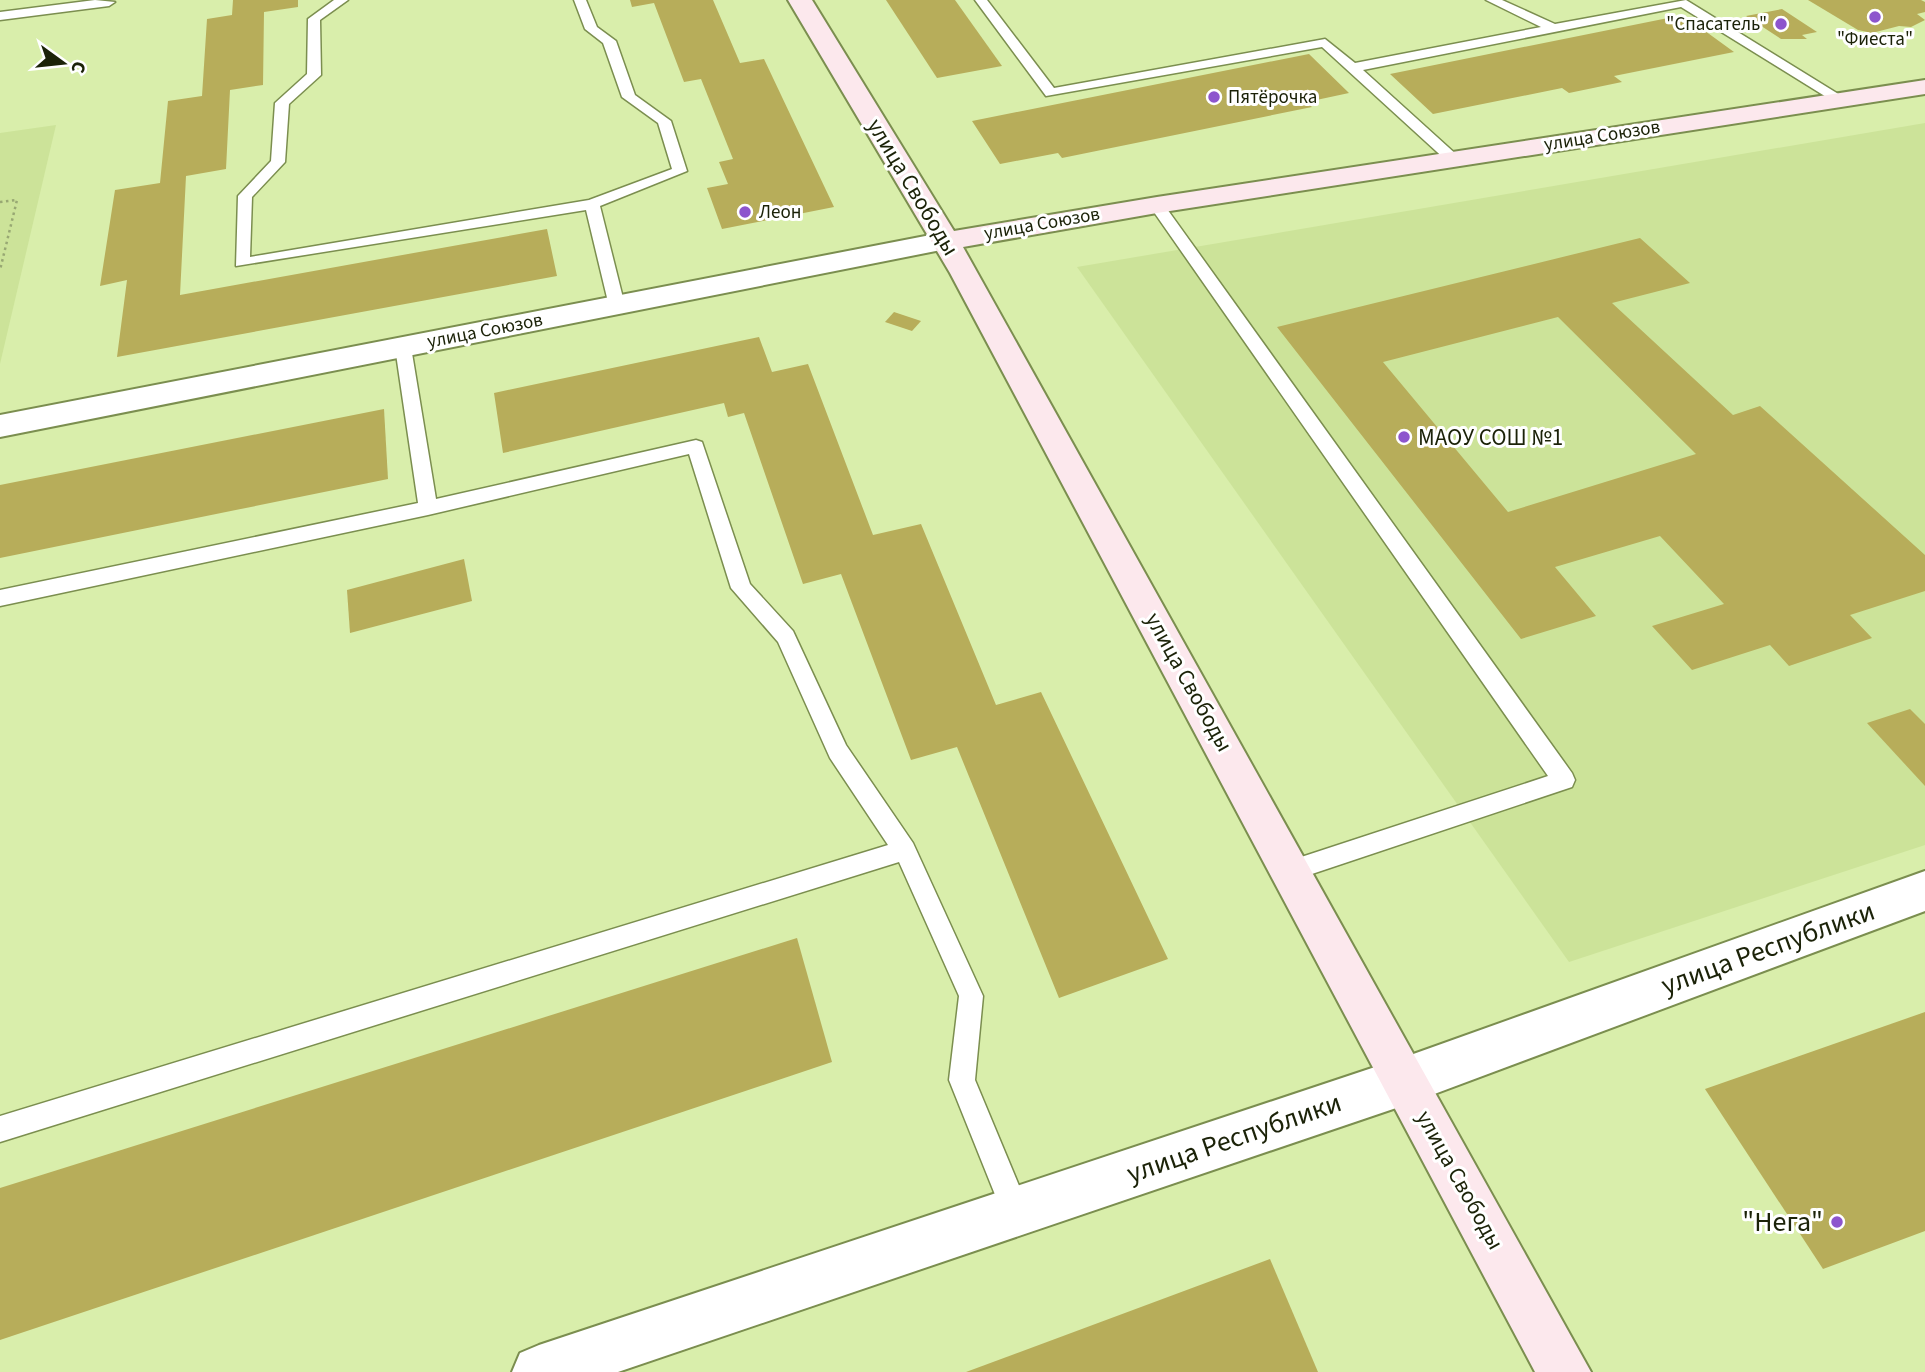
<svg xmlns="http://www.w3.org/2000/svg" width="1925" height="1372" font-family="'Source Sans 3',sans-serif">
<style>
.built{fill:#cce399}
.building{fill:#b7ad5a;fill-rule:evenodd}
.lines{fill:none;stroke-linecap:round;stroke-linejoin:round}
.lane-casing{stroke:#7b8e4f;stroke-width:3}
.street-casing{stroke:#7b8e4f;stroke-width:4}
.secondary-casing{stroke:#7b8e4f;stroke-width:4}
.path{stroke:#98a873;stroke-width:2.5;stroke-dasharray:2.5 3.5;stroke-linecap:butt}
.lane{fill:#fff;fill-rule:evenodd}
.street{fill:#fff;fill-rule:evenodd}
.secondary{fill:#fce8ed;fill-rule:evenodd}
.poi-dot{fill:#8d55cd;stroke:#fff;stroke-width:2.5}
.labels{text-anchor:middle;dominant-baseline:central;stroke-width:6;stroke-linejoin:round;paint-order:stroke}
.far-poi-label{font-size:19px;fill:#1b2208;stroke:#fff;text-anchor:start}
.far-street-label{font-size:19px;fill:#1b2208;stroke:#fff}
.street-label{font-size:23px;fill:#1b2208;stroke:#fff}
.poi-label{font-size:23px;fill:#1b2208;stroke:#fff;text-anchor:start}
.near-street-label{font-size:28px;fill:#1b2208;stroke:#fff}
.near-poi-label{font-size:28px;fill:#1b2208;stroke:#fff;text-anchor:end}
</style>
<rect width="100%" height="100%" fill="#d9eeab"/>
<!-- built -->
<g class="built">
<polygon points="1925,123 1925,845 1569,962 1077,267"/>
<polygon points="56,125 0,364 0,133"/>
</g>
<!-- building -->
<g class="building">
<polygon points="233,0 298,0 298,7 264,12 263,85 230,90 226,169 186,176 180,295 547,229 557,276 117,357 127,280 100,286 115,190 160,183 168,101 202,96 207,19 232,15"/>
<polygon points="630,0 713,0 740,63 764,59 834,207 722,229 707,188 728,184 719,162 733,159 701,79 684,82 654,3 632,7"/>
<polygon points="886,0 955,0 1002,66 937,78"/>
<polygon points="1808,0 1921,0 1925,2 1925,12 1917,14 1925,20 1911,27 1899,26 1872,33 1858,30"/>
<polygon points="1782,9 1817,32 1802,35 1807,39 1781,39 1746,16"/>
<polygon points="1683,15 1734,52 1614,76 1622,82 1569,93 1562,88 1433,114 1390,74"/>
<polygon points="1309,54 1349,93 1307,102 1312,107 1062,158 1058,153 1000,164 972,121"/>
<path d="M1640,238l50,45 -78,20 121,112 27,-9 165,149v36l-75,24 22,23 -83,28 -19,-21 -78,25 -40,-44 72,-22 -64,-68 -105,31 41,49 -75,23 -244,-312zM1558,317l138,137 -188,58 -125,-150z"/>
<polygon points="894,312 921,321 912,331 885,322"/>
<polygon points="759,337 772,372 808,364 873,535 921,524 996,705 1041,692 1168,959 1059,998 957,747 911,760 841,574 803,584 744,413 728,417 724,403 503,453 494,393"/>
<polygon points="384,409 388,479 0,558 0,485"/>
<polygon points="464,559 472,601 350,633 347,590"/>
<polygon points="1910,709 1925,724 1925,786 1867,723"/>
<polygon points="797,938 832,1062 0,1340 0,1188"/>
<polygon points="1925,1012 1925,1231 1823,1269 1705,1089"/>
<polygon points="1270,1259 1318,1372 966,1372"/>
</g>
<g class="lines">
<defs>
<g id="lane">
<polygon points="95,0 115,2 109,6 0,20 0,12"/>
<polygon points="334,0 348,0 320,20 321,75 289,104 285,162 252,197 250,257 589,200 672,169 658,123 622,97 603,43 585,29 574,0 586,0 597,27 616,41 635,95 671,121 687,171 600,206 625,306 623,310 617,311 609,306 586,210 236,266 238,196 271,161 275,103 307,74 308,19"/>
<polygon points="975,0 987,0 1054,88 1325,39 1355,63 1541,27 1486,0 1502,0 1555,24 1686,0 1848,100 1836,103 1681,7 1363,70 1458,156 1458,162 1448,162 1322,47 1046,96"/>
<polygon points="1157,200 1162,202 1572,773 1575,780 1572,787 1291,881 1283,877 1279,870 1283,863 1548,776 1149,205"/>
<polygon points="403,341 411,347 436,499 696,440 702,442 750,584 793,631 846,745 913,843 983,996 975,1080 1030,1212 1026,1222 1016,1226 1006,1222 949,1080 959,996 899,862 0,1142 0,1116 888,845 830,758 778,642 731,588 689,454 428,515 0,606 0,590 418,503 395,347"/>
</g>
<g id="street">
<polygon points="946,232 956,235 960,241 956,247 0,437 0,415"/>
<polygon points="1925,871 1925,911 1405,1105 618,1372 512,1372 520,1353 539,1345 1405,1057"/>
</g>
<polygon id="secondary" points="788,0 812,0 954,231 1157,197 1925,80 1925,94 1157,213 963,247 1591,1372 1535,1372 950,273"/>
</defs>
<!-- lane casing -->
<use href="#lane" class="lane-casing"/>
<!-- street casing -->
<use href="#street" class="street-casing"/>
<!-- secondary casing -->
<use href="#secondary" class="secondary-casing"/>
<!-- path -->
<polyline class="path" points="0,202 17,200 0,270"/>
<!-- lane -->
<use href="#lane" class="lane"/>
<!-- street -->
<use href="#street" class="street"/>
<!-- secondary -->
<use href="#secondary" class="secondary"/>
</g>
<!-- markers -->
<g class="poi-dot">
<circle cx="1875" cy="17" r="7"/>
<circle cx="1781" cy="24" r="7"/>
<circle cx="1214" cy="97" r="7"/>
<circle cx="745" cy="212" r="7"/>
<circle cx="1404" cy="437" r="7"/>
<circle cx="1837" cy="1222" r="7"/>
</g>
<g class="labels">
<!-- far-poi labels -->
<g class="far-poi-label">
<text x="1767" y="24" text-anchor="end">"Спасатель"</text>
<text x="1875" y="39" text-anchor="middle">"Фиеста"</text>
<text x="1228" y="97">Пятёрочка</text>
<text x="759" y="212">Леон</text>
</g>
<!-- far-street labels -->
<g class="far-street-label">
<text transform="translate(1602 136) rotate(-9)">улица Союзов</text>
<text transform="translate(1042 224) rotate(-10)">улица Союзов</text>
<text transform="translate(485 331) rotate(-11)">улица Союзов</text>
</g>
<!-- street labels -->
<g class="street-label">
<text transform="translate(913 187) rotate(59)">улица Свободы</text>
<text transform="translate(1189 682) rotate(61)">улица Свободы</text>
<text transform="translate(1460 1180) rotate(61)">улица Свободы</text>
</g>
<!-- poi labels -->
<g class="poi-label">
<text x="1418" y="437">МАОУ СОШ №1</text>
</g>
<!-- near-street labels -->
<g class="near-street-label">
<text transform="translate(1768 948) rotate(-20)">улица Республики</text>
<text transform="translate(1234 1138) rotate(-19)">улица Республики</text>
</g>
<!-- near-poi labels -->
<g class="near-poi-label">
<text x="1823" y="1222">"Нега"</text>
</g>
</g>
<!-- north arrow -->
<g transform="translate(63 63) rotate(105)" stroke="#ffffff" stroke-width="5" paint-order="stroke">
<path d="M0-5L12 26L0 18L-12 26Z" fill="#1b2208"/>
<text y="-10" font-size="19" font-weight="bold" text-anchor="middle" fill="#1b2208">С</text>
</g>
</svg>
